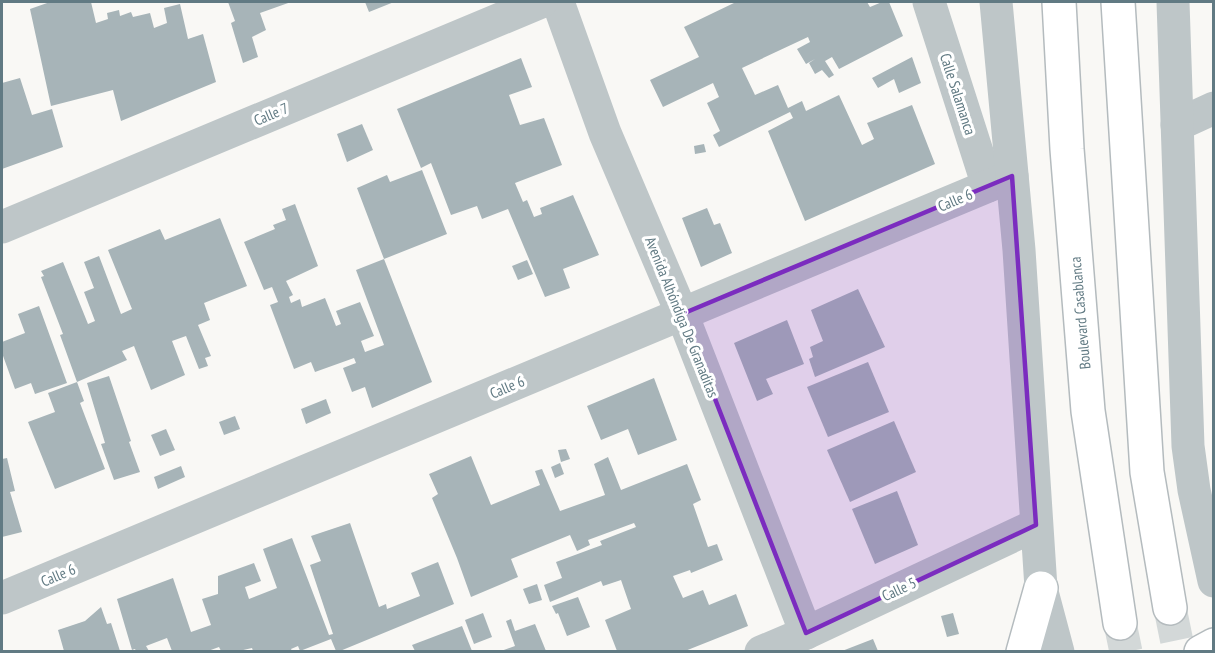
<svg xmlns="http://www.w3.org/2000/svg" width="1215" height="653" font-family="'PT Sans Narrow',sans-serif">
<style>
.building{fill:#a7b4b8}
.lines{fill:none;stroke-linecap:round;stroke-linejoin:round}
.primary-tunnel{stroke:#d3d8d8;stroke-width:33;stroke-dasharray:33 16;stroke-linecap:butt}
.primary-casing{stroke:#b4bbbe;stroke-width:36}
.minor{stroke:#bec6c8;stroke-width:33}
.tertiary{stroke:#bec6c8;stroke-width:33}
.primary{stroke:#fff;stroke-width:33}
.marked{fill:#7b2cbf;fill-opacity:0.2;stroke:#7b2cbf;stroke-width:4.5;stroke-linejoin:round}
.labels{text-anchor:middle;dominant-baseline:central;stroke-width:6;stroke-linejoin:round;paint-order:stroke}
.street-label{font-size:15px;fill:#617a83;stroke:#fff}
</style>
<rect width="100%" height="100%" fill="#f9f8f5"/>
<!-- building -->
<g class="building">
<polygon points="50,2 91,2 96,23 108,19 107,13 119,10 120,16 131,12 133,17 150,13 154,28 167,23 164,8 180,4 188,39 203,34 216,82 121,121 113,90 51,106 30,9"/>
<polygon points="228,2 291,2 260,13 266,30 252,37 258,57 243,63 231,23 235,21"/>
<polygon points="365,2 394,2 369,12"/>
<polygon points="736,2 867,2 870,7 882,2 889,2 903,36 839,69 832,57 825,61 834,75 829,78 822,70 815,74 809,63 815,59 806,64 797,49 810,42 808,37 742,68 755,95 778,85 788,108 802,101 806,111 839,95 862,145 874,139 867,123 912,105 935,164 805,221 768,131 793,118 790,112 719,147 713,135 720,131 707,103 719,97 713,83 663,107 650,80 699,57 684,27"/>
<polygon points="912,57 921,83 899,93 894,79 878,88 872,78"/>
<polygon points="521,58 532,87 509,95 520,125 544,118 562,165 515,183 523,202 527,200 534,217 542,214 540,208 573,195 599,255 563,269 570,288 545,297 508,209 482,219 477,206 451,215 431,163 421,168 397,109"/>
<polygon points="20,78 32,115 52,109 63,147 2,169 2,83"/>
<polygon points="362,124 373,150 347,162 337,134"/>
<polygon points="704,144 706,152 695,154 694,146"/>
<polygon points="422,170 447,234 384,259 357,188 387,175 390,182"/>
<polygon points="295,204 318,266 286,281 293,295 289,297 291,303 300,299 302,307 325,298 336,326 341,324 336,311 360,302 374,336 361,341 365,352 384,345 356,270 384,259 432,382 372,408 365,387 352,392 343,368 356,363 354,358 315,372 311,362 294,369 270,305 278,302 272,287 264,290 244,242 275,229 273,225 286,220 282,209"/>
<polygon points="707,208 714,225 720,223 732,253 701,267 682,218"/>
<polygon points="220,218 247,286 204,303 210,320 198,325 211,356 205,358 208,366 199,369 186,336 172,341 185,375 151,390 134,346 122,351 127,360 77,382 60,335 63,334 41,277 44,276 41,271 63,262 88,324 95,321 84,292 94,288 84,262 99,256 121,314 132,309 108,250 160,229 165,240"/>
<polygon points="527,260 533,274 518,280 512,266"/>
<polygon points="858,289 885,347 815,377 809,359 813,357 810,347 823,341 811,310"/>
<polygon points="39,306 67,383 35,394 31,383 15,389 2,353 2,342 25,333 18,314"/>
<polygon points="787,320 804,364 766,379 773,394 757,401 734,343"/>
<polygon points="868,362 889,412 828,437 807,387"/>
<polygon points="109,376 131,441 129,442 140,472 114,480 101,444 105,443 87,383"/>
<polygon points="654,378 677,440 638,455 628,429 601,440 587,406"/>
<polygon points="77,382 84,401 80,403 105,469 55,489 28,422 55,412 48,393"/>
<polygon points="326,399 331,413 306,424 301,409"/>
<polygon points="235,416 240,429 224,435 219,422"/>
<polygon points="894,421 916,472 850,502 827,450"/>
<polygon points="166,429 175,450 160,456 151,435"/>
<polygon points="566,449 570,459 561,462 558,450"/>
<polygon points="471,456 491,505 540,485 535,471 542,469 560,511 605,495 594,464 608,457 621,490 687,464 701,500 693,504 708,547 717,544 723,560 691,573 690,570 673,576 683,598 703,590 709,605 736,594 748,626 685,651 617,651 605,620 631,609 621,580 603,586 601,581 550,602 544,585 562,578 556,562 602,545 600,541 636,527 634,523 588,540 590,545 577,551 570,535 511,559 518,577 471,597 457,558 432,498 438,494 429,474"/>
<polygon points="7,458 15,491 10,492 22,532 2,537 2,459"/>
<polygon points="560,463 564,474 555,478 551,467"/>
<polygon points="181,466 185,477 158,489 154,477"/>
<polygon points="897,491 918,545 875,564 852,509"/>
<polygon points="350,523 379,607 386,604 387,609 420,596 411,573 438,562 454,604 340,651 336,651 331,639 300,651 298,646 291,649 292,651 253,651 252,648 239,651 221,651 219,647 208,651 172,651 167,638 146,646 149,651 136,651 135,649 132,650 117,599 173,578 191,632 211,625 202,599 218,594 218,576 254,563 261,581 245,587 249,599 277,588 263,549 292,538 329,635 333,634 310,565 321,561 311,536"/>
<polygon points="537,584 542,600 529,604 523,589"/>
<polygon points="578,597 590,627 567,636 558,613 556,614 552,606"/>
<polygon points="101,607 107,624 111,623 120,651 64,651 58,630 85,621"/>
<polygon points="483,613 492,637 474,644 465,620"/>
<polygon points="953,613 959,634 947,637 941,616"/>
<polygon points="511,619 515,631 535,624 546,651 501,651 515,646 506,621"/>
<polygon points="462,626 472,651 415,651 412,645"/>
<polygon points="873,639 878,651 842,651"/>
</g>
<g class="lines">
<!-- primary-tunnel -->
<g class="primary-tunnel">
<polyline points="1170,608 1179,652"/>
<polyline points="1120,623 1126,652"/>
</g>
<defs>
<g id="primary">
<polyline points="1059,2 1067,149 1088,411 1120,623"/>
<polyline points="1118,2 1147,472 1170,608"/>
<polyline points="1023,652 1041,588"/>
<polyline points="1201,652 1214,645"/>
</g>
</defs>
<!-- primary casing -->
<use href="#primary" class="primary-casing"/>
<!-- minor -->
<g class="minor">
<polyline points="558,2 605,133 682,314 806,633"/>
<polyline points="929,2 988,186"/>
<polyline points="1177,125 1214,108"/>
<polyline points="2,227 541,2"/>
<polyline points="2,598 1012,176"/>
<polyline points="761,652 806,633 1036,525"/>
</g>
<!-- tertiary -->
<g class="tertiary">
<polyline points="996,2 1019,250 1041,588 1058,652"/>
<polyline points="1173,2 1188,446 1194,490 1214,581"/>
</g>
<!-- primary -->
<use href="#primary" class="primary"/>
</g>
<!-- marked area -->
<path class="marked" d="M1012,176l24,349 -230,108 -124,-319z"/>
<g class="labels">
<!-- street labels -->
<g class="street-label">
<text transform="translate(958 94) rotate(72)">Calle Salamanca</text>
<text transform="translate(271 114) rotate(-23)">Calle 7</text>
<text transform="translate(955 200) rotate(-23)">Calle 6</text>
<text transform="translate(1080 313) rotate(-95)">Boulevard Casablanca</text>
<text transform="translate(682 317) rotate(68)">Avenida Alhóndiga De Granaditas</text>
<text transform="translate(507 387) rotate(-23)">Calle 6</text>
<text transform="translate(58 575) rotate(-23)">Calle 6</text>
<text transform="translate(899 589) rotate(-25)">Calle 5</text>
</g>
</g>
<!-- border -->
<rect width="1215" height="653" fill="none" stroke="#617a83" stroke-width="6"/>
</svg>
